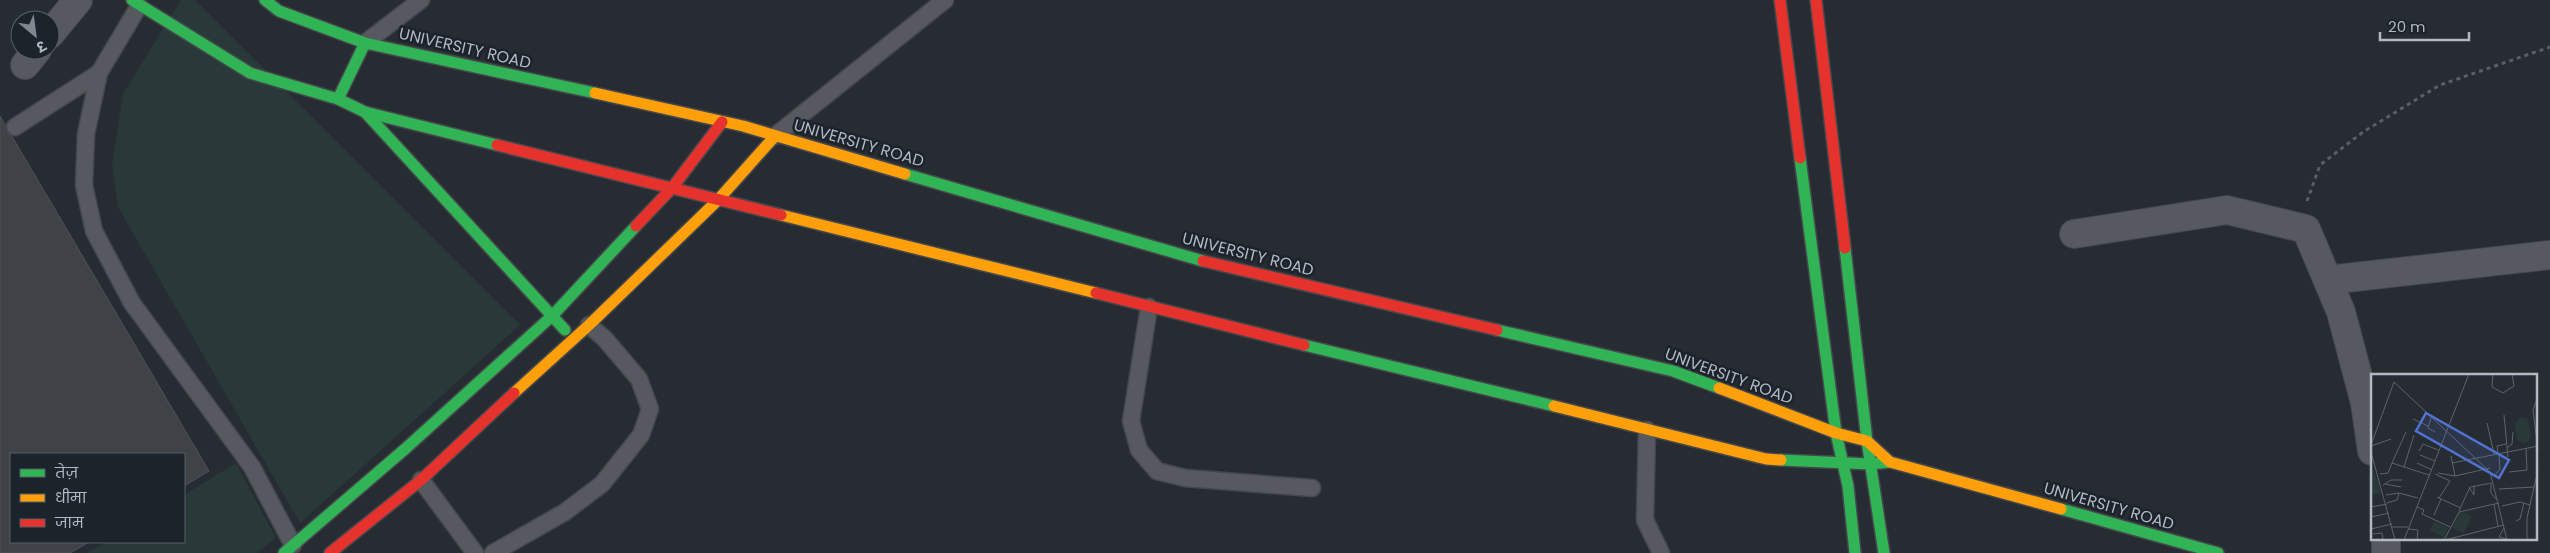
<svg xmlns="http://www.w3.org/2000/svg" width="2550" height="553" font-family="Poppins,'Noto Sans Devanagari',sans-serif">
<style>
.green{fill:#29393a}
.building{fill:#3f4348;stroke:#4e5359}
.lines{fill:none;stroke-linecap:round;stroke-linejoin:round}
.lane-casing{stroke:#44484d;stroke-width:19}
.street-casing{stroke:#44484d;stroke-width:30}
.fast-casing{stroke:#44484d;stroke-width:14}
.slow-casing{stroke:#44484d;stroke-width:14}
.jam-casing{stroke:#44484d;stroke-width:14}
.path{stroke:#5b5f64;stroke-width:3;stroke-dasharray:4 4;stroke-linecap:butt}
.lane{stroke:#565a60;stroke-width:16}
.street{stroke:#565a60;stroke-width:28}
.fast{stroke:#30b455;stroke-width:11}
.slow{stroke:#ff9f0a;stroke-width:11}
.jam{stroke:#e5322d;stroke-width:11}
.labels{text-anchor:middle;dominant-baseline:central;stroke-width:5;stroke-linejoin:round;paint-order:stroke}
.street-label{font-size:16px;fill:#b1b8c3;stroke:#1b232b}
.inset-road{fill:none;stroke:#5e646c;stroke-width:1}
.view{fill:#5173d1;fill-opacity:0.15;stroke:#5173d1;stroke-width:2.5}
.inset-edge{fill:none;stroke:#b1b8c3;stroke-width:2.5}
</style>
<rect width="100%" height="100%" fill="#272c32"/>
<!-- green -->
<g class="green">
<polygon points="181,0 195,0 520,325 300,523 118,207 112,165 123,94"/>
<polygon points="236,463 276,538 257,553 87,553 106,542 184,542 184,495"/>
</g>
<!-- building -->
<polygon class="building" points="0,116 209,471 184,486 184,454 11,454 11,542 89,542 70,553 0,553"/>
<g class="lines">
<defs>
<g id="lane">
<polyline points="139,6 99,73 86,134 84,185 94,231 132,303 252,467 293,545"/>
<polyline points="365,43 421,0"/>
<polyline points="15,127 99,73"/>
<polyline points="775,136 945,0"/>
<polyline points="1149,307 1131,421 1139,450 1157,471 1185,478 1312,488"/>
<polyline points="1647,430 1645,520 1661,553"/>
<polyline points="421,480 475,553"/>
<polyline points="493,553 565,512 602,484 641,435 650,409 639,379 605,339 589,325"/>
</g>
<g id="street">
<polyline points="50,34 78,0"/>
<polyline points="25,65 37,50"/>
<polyline points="2074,234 2227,210 2306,229 2341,312 2365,403 2372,451"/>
<polyline points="2328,280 2550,255"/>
<polyline points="2386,553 2386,539"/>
</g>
<g id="fast">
<polyline points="132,0 250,73 338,99 365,112 497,145"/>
<polyline points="265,0 279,11 365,43 595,93"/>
<polyline points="338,99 365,43"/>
<polyline points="365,112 565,330"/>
<polyline points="1800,158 1836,433 1848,486 1855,553"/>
<polyline points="905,174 1203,261"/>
<polyline points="1845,248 1867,441 1884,553"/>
<polyline points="1497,330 1673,371 1719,388"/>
<polyline points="1304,345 1554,406"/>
<polyline points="1781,460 1870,464 1890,462"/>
<polyline points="2061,509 2218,553"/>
<polyline points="284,553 405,449 552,316 636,226"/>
</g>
<g id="slow">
<polyline points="595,93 743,126 905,174"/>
<polyline points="781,215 1096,293"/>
<polyline points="1719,388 1836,433 1867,441 1890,462 2061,509"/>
<polyline points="514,393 589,325 718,200 775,136"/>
<polyline points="1554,406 1766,459 1781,460"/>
</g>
<g id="jam">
<polyline points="1780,0 1800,158"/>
<polyline points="1816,0 1845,248"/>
<polyline points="497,145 781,215"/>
<polyline points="636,226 672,188 722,122"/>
<polyline points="1203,261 1497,330"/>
<polyline points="1096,293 1304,345"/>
<polyline points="330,553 421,480 514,393"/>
</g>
</defs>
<!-- lane casing -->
<use href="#lane" class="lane-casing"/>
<!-- street casing -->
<use href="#street" class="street-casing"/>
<!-- fast casing -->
<use href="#fast" class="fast-casing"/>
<!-- slow casing -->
<use href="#slow" class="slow-casing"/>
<!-- jam casing -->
<use href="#jam" class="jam-casing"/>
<!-- path -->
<polyline class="path" points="2307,201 2320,165 2363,132 2440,85 2550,47"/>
<!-- lane -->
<use href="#lane" class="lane"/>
<!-- street -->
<use href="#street" class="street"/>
<!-- fast -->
<use href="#fast" class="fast"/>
<!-- slow -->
<use href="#slow" class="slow"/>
<!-- jam -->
<use href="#jam" class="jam"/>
</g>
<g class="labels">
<!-- street labels -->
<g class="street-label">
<text transform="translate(465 48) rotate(13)">UNIVERSITY ROAD</text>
<text transform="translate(859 143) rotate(16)">UNIVERSITY ROAD</text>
<text transform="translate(1248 254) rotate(14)">UNIVERSITY ROAD</text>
<text transform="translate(1729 376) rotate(20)">UNIVERSITY ROAD</text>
<text transform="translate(2109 506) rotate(16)">UNIVERSITY ROAD</text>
</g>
</g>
<!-- overview -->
<g transform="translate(2371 374)">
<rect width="166" height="166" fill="#272c32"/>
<path d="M150,43l7,2 3,17 -2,5 -6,2 -6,-3 -2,-16zM0,88l10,31 -10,3zM89,137l12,5 -8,17 -12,-5zM63,148l14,6 -4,10 -14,-8z" fill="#29393a"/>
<path class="inset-road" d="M122,0l-1,13 11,6 11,-7 -2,-12M23,8l96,90 17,68M167,22l-5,14 5,40M61,41l-4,13 7,4M133,41l4,42M42,45l15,7M116,49l7,31M35,58l-14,31 37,12M0,71l23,-63M0,72l20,-7M136,74l5,-4 1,-12M48,77l4,-7 15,6M0,78l24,88M127,80l-1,-8 9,-2M49,81l15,6M46,89l15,7M81,89l86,-17M33,93l10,-32M138,98l18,-2 -1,-21M67,99l17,3 -4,-20M9,100l8,-1 4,-10M64,100l15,7 -11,17M124,101l5,-6 -1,-14M84,102l35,-8M14,110l16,3M120,110v9l5,6M12,111l8,-5h11M98,113l5,8v-9M128,115l35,-2M15,121l13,-2 19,5M70,125l20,9M16,129l10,-3 2,-7M123,130l4,22M131,132l18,-4 10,3M0,133l16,-3M46,133l7,3 -2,4 28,13M88,137l11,-24 22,-4M63,141l7,-16 -4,-2M0,143l18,-4M145,147l4,-2 4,-16M21,153h16M133,154l-5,9 8,2M0,155l21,-5M37,155l10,1 -1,10M2,160l9,-1 1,6M33,166l65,-166M73,166l15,-28 40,-9M74,166l59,-15M156,166v-22l11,-48"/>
<path class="view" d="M55,39l83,47 -10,18 -83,-47z"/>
<rect width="166" height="166" class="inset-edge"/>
</g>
<!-- legend -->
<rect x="10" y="453" width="175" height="90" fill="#1b232b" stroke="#575f68"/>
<rect x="20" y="469" width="25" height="8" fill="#30b455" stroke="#575f68"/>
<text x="55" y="478" font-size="15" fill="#b1b8c3">तेज़</text>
<rect x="20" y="494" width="25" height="8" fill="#ff9f0a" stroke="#575f68"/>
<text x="55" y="503" font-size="15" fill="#b1b8c3">धीमा</text>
<rect x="20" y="519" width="25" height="8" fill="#e5322d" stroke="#575f68"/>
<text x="55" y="528" font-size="15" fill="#b1b8c3">जाम</text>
<!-- north arrow -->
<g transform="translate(35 35) rotate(151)"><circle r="24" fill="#1b232b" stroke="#575f68"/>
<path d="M0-4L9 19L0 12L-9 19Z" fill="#818790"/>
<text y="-8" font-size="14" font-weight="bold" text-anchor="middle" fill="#b1b8c3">उ</text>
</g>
<!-- scale -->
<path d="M2380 32v8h89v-8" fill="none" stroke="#b1b8c3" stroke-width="2.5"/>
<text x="2388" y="32" font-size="15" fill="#b1b8c3" stroke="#1b232b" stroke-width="4" paint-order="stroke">20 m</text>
</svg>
